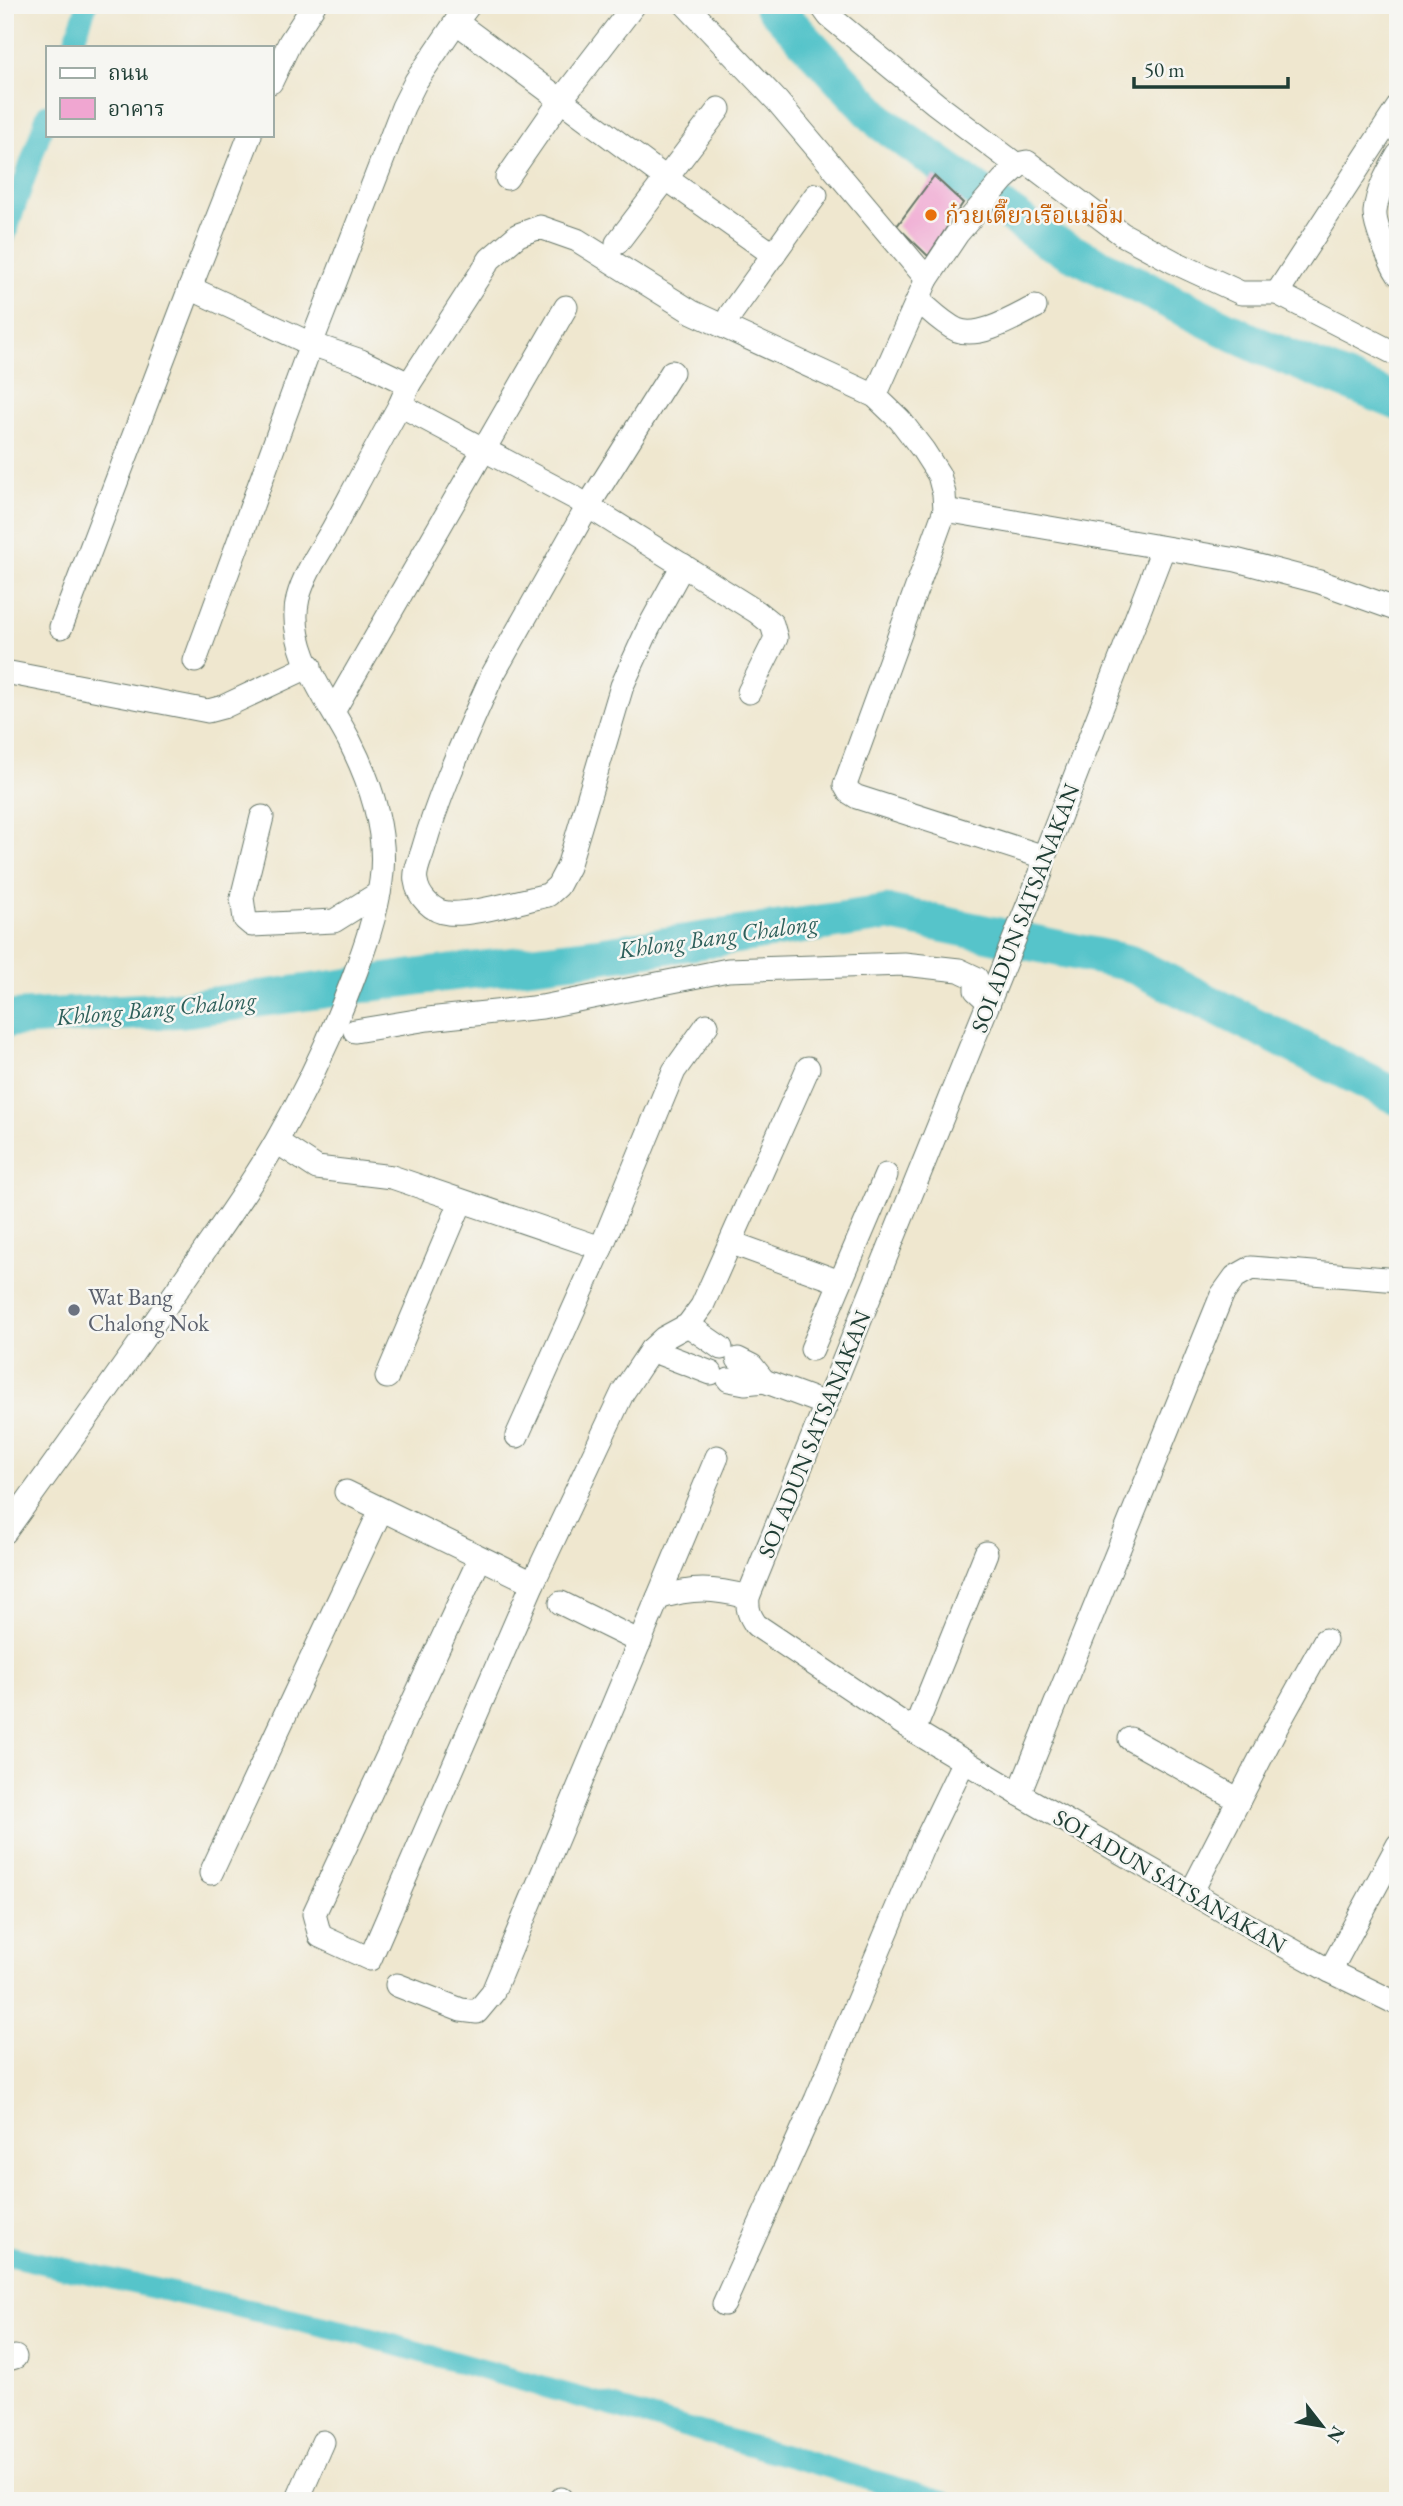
<svg xmlns="http://www.w3.org/2000/svg" width="1403" height="2506" font-family="'EB Garamond','Noto Serif Thai',serif">
<style>
.lines{fill:none;stroke-linecap:round;stroke-linejoin:round}
.canal{stroke:#56c4ca;stroke-width:21}
.river{stroke:#56c4ca;stroke-width:37}
.building{fill:#f0a6d1}
.minor-casing{stroke:#68786a;stroke-width:25}
.minor{stroke:#fff;stroke-width:23}
.food-dot{fill:#e8710a;stroke:#f6f6f2;stroke-width:2.5}
.worship-dot{fill:#6b7280;stroke:#f6f6f2;stroke-width:2.5}
.labels{text-anchor:middle;dominant-baseline:central;stroke-width:5;stroke-linejoin:round;paint-order:stroke}
.food-label{font-size:23px;fill:#c56008;stroke:#f6f6f2;text-anchor:start}
.street-label{font-size:23px;fill:#1f3d34;stroke:#f6f6f2}
.worship-label{font-size:23px;fill:#5b616d;stroke:#f6f6f2;text-anchor:start}
.water-label{font-size:24px;font-style:italic;fill:#2d5f5a;stroke:#f6f6f2}
</style>
<rect width="100%" height="100%" fill="#f6f6f2"/>
<filter id="ink" filterUnits="userSpaceOnUse"><feTurbulence type="fractalNoise" baseFrequency=".0143" numOctaves="2"/><feDisplacementMap in="SourceGraphic" scale="14" xChannelSelector="R" yChannelSelector="G"/><feConvolveMatrix kernelMatrix="1 2 1 2 8 2 1 2 1" color-interpolation-filters="sRGB"/></filter>
<filter id="wash" filterUnits="userSpaceOnUse"><feTurbulence type="fractalNoise" baseFrequency=".00686" numOctaves="4" result="noise"/><feDisplacementMap in="SourceGraphic" scale="28" xChannelSelector="R" yChannelSelector="G"/><feGaussianBlur stdDeviation="1.57" result="paint"/><feColorMatrix in="noise" values="0 0 0 0 0 0 0 0 0 0 0 0 0 0 0 0 0 1.4 0 .05"/><feComposite in="paint" operator="in"/></filter>
<g filter="url(#wash)">
<rect width="100%" height="100%" fill="#efe7cf"/>
<g class="lines">
<!-- canal -->
<g class="canal">
<polyline points="72,47 87,5"/>
<polyline points="5,237 47,114"/>
<polyline points="5,2255 349,2332 946,2501"/>
</g>
<!-- river -->
<g class="river">
<polyline points="772,5 882,123 1045,239 1258,345 1398,402"/>
<polyline points="5,1019 185,1009 425,976 601,955 889,913 1129,963 1398,1097"/>
</g>
</g>
<g id="blocks">
<!-- building -->
<polygon class="building" points="934,176 963,203 928,256 897,226"/>
</g>
</g>
<g filter="url(#ink)">
<use href="#blocks" fill-opacity="0" stroke="#68786a" stroke-width="2"/>
<g class="lines">
<defs>
<g id="minor">
<polyline points="686,5 777,101 927,279"/>
<polyline points="821,5 829,16 936,104 1018,166"/>
<polyline points="456,22 469,5"/>
<polyline points="271,82 290,42 314,5"/>
<polyline points="250,135 190,288 311,344 361,361 409,384"/>
<path d="M1398,155c-10,17 -21,36 -23,57 -1,13 15,50 23,62"/>
<polyline points="507,178 561,100 634,5"/>
<polyline points="617,243 719,109"/>
<polyline points="1277,293 1398,107"/>
<path d="M918,300c12,10 24,23 39,30 23,9 58,-13 78,-23"/>
<polyline points="730,315 816,195"/>
<path d="M672,372l-84,134 -96,170c-25,57 -52,114 -69,174 -3,10 -9,22 -7,31 2,16 17,31 32,32 22,3 76,-13 100,-18l10,-9 10,-19 54,-181 26,-57 35,-64"/>
<polyline points="875,396 927,279 957,234 1003,180 1022,163 1027,162 1122,234 1174,262 1241,293 1277,293 1398,355"/>
<polyline points="400,405 575,498 757,612 772,624 776,638 749,692"/>
<polyline points="945,510 1236,560 1320,582 1398,610"/>
<path d="M1163,549l-119,308 -3,16 -293,724c-1,12 1,18 8,28l158,106 105,63 248,142 63,35 68,33"/>
<polyline points="61,627 190,288"/>
<polyline points="195,661 311,344 403,107 416,81 456,22 667,179 774,255"/>
<polyline points="5,672 208,711 223,707 310,666"/>
<polyline points="334,710 566,307"/>
<polyline points="262,817 242,898 245,919 252,925 334,921 379,893"/>
<polyline points="355,1031 428,1019 542,1007 728,970 904,964 959,970 976,978 976,990 989,1002"/>
<polyline points="277,1142 317,1168 392,1177 601,1248"/>
<polyline points="732,1243 840,1282"/>
<polyline points="688,1325 721,1348"/>
<polyline points="812,1349 886,1175"/>
<polyline points="651,1350 711,1373"/>
<polyline points="387,1377 461,1202"/>
<polyline points="729,1380 745,1383 764,1381 752,1366 738,1359"/>
<polyline points="764,1381 826,1404"/>
<polyline points="517,1436 601,1248 674,1071 707,1025"/>
<polyline points="346,1492 533,1583"/>
<path d="M5,1532c63,-87 125,-174 186,-262 29,-42 60,-84 85,-128 30,-52 56,-107 77,-163 12,-32 23,-63 28,-98 7,-49 -10,-98 -32,-141 -22,-42 -63,-92 -51,-142 6,-24 23,-48 35,-69 22,-41 44,-83 67,-124l9,-21 81,-125 28,-24 22,-8 37,13 115,72 183,84 25,24 23,30 16,25 5,19 1,16 -100,275 4,7 8,5 187,60"/>
<polyline points="480,1558 314,1914 320,1936 370,1959 533,1583 623,1392 651,1350 664,1338 688,1325 702,1306 808,1068"/>
<path d="M658,1598c35,-11 55,-10 90,-1"/>
<polyline points="561,1603 640,1642"/>
<polyline points="914,1731 986,1553"/>
<polyline points="1130,1739 1239,1800"/>
<polyline points="1019,1794 1222,1295 1235,1277 1251,1268 1398,1280"/>
<polyline points="211,1873 381,1510"/>
<polyline points="1191,1893 1276,1728 1325,1640"/>
<polyline points="1330,1971 1398,1845"/>
<polyline points="397,1985 461,2010 477,2012 492,1994 717,1457"/>
<polyline points="724,2304 816,2100 923,1846 964,1761"/>
<polyline points="5,2360 15,2357"/>
<polyline points="297,2501 323,2442"/>
<polyline points="560,2501 561,2499"/>
</g>
</defs>
<!-- minor casing -->
<use href="#minor" class="minor-casing"/>
<!-- minor -->
<use href="#minor" class="minor"/>
</g>
</g>
<!-- markers -->
<circle class="food-dot" cx="931" cy="215" r="7"/>
<circle class="worship-dot" cx="74" cy="1310" r="7"/>
<g class="labels">
<!-- food labels -->
<g class="food-label">
<text x="945" y="215">ก๋วยเตี๊ยวเรือแม่อิ่ม</text>
</g>
<!-- street labels -->
<g class="street-label">
<text transform="translate(1025 908) rotate(-69)">SOI ADUN SATSANAKAN</text>
<text transform="translate(814 1434) rotate(-68)">SOI ADUN SATSANAKAN</text>
<text transform="translate(1170 1881) rotate(30)">SOI ADUN SATSANAKAN</text>
</g>
<!-- worship labels -->
<g class="worship-label">
<text x="88" y="1297">Wat Bang<tspan x="88" dy="26">Chalong Nok</tspan></text>
</g>
<!-- water labels -->
<g class="water-label">
<text transform="translate(718 936) rotate(-8)">Khlong Bang Chalong</text>
<text transform="translate(156 1008) rotate(-5)">Khlong Bang Chalong</text>
</g>
</g>
<!-- margin -->
<rect width="1403" height="2506" fill="none" stroke="#f6f6f2" stroke-width="28"/>
<!-- legend -->
<rect x="46" y="46" width="228" height="91" fill="#f6f6f2" stroke="#a0aca6" stroke-width="2"/>
<rect x="60" y="68" width="35" height="10" fill="#ffffff" stroke="#a0aca6" stroke-width="2"/>
<text x="108" y="80" font-size="21" fill="#1f3d34">ถนน</text>
<rect x="60" y="98" width="35" height="21" fill="#f0a6d1" stroke="#a0aca6" stroke-width="2"/>
<text x="108" y="116" font-size="21" fill="#1f3d34">อาคาร</text>
<!-- north arrow -->
<g transform="translate(1322 2426) rotate(121)" stroke="#f6f6f2" stroke-width="5" paint-order="stroke">
<path d="M0-5L12 26L0 18L-12 26Z" fill="#1f3d34"/>
<text y="-10" font-size="19" font-weight="bold" text-anchor="middle" fill="#1f3d34">N</text>
</g>
<!-- scale -->
<path d="M1134 77v10h154v-10" fill="none" stroke="#1f3d34" stroke-width="3.5"/>
<text x="1144" y="77" font-size="21" fill="#1f3d34" stroke="#f6f6f2" stroke-width="5" paint-order="stroke">50 m</text>
</svg>
